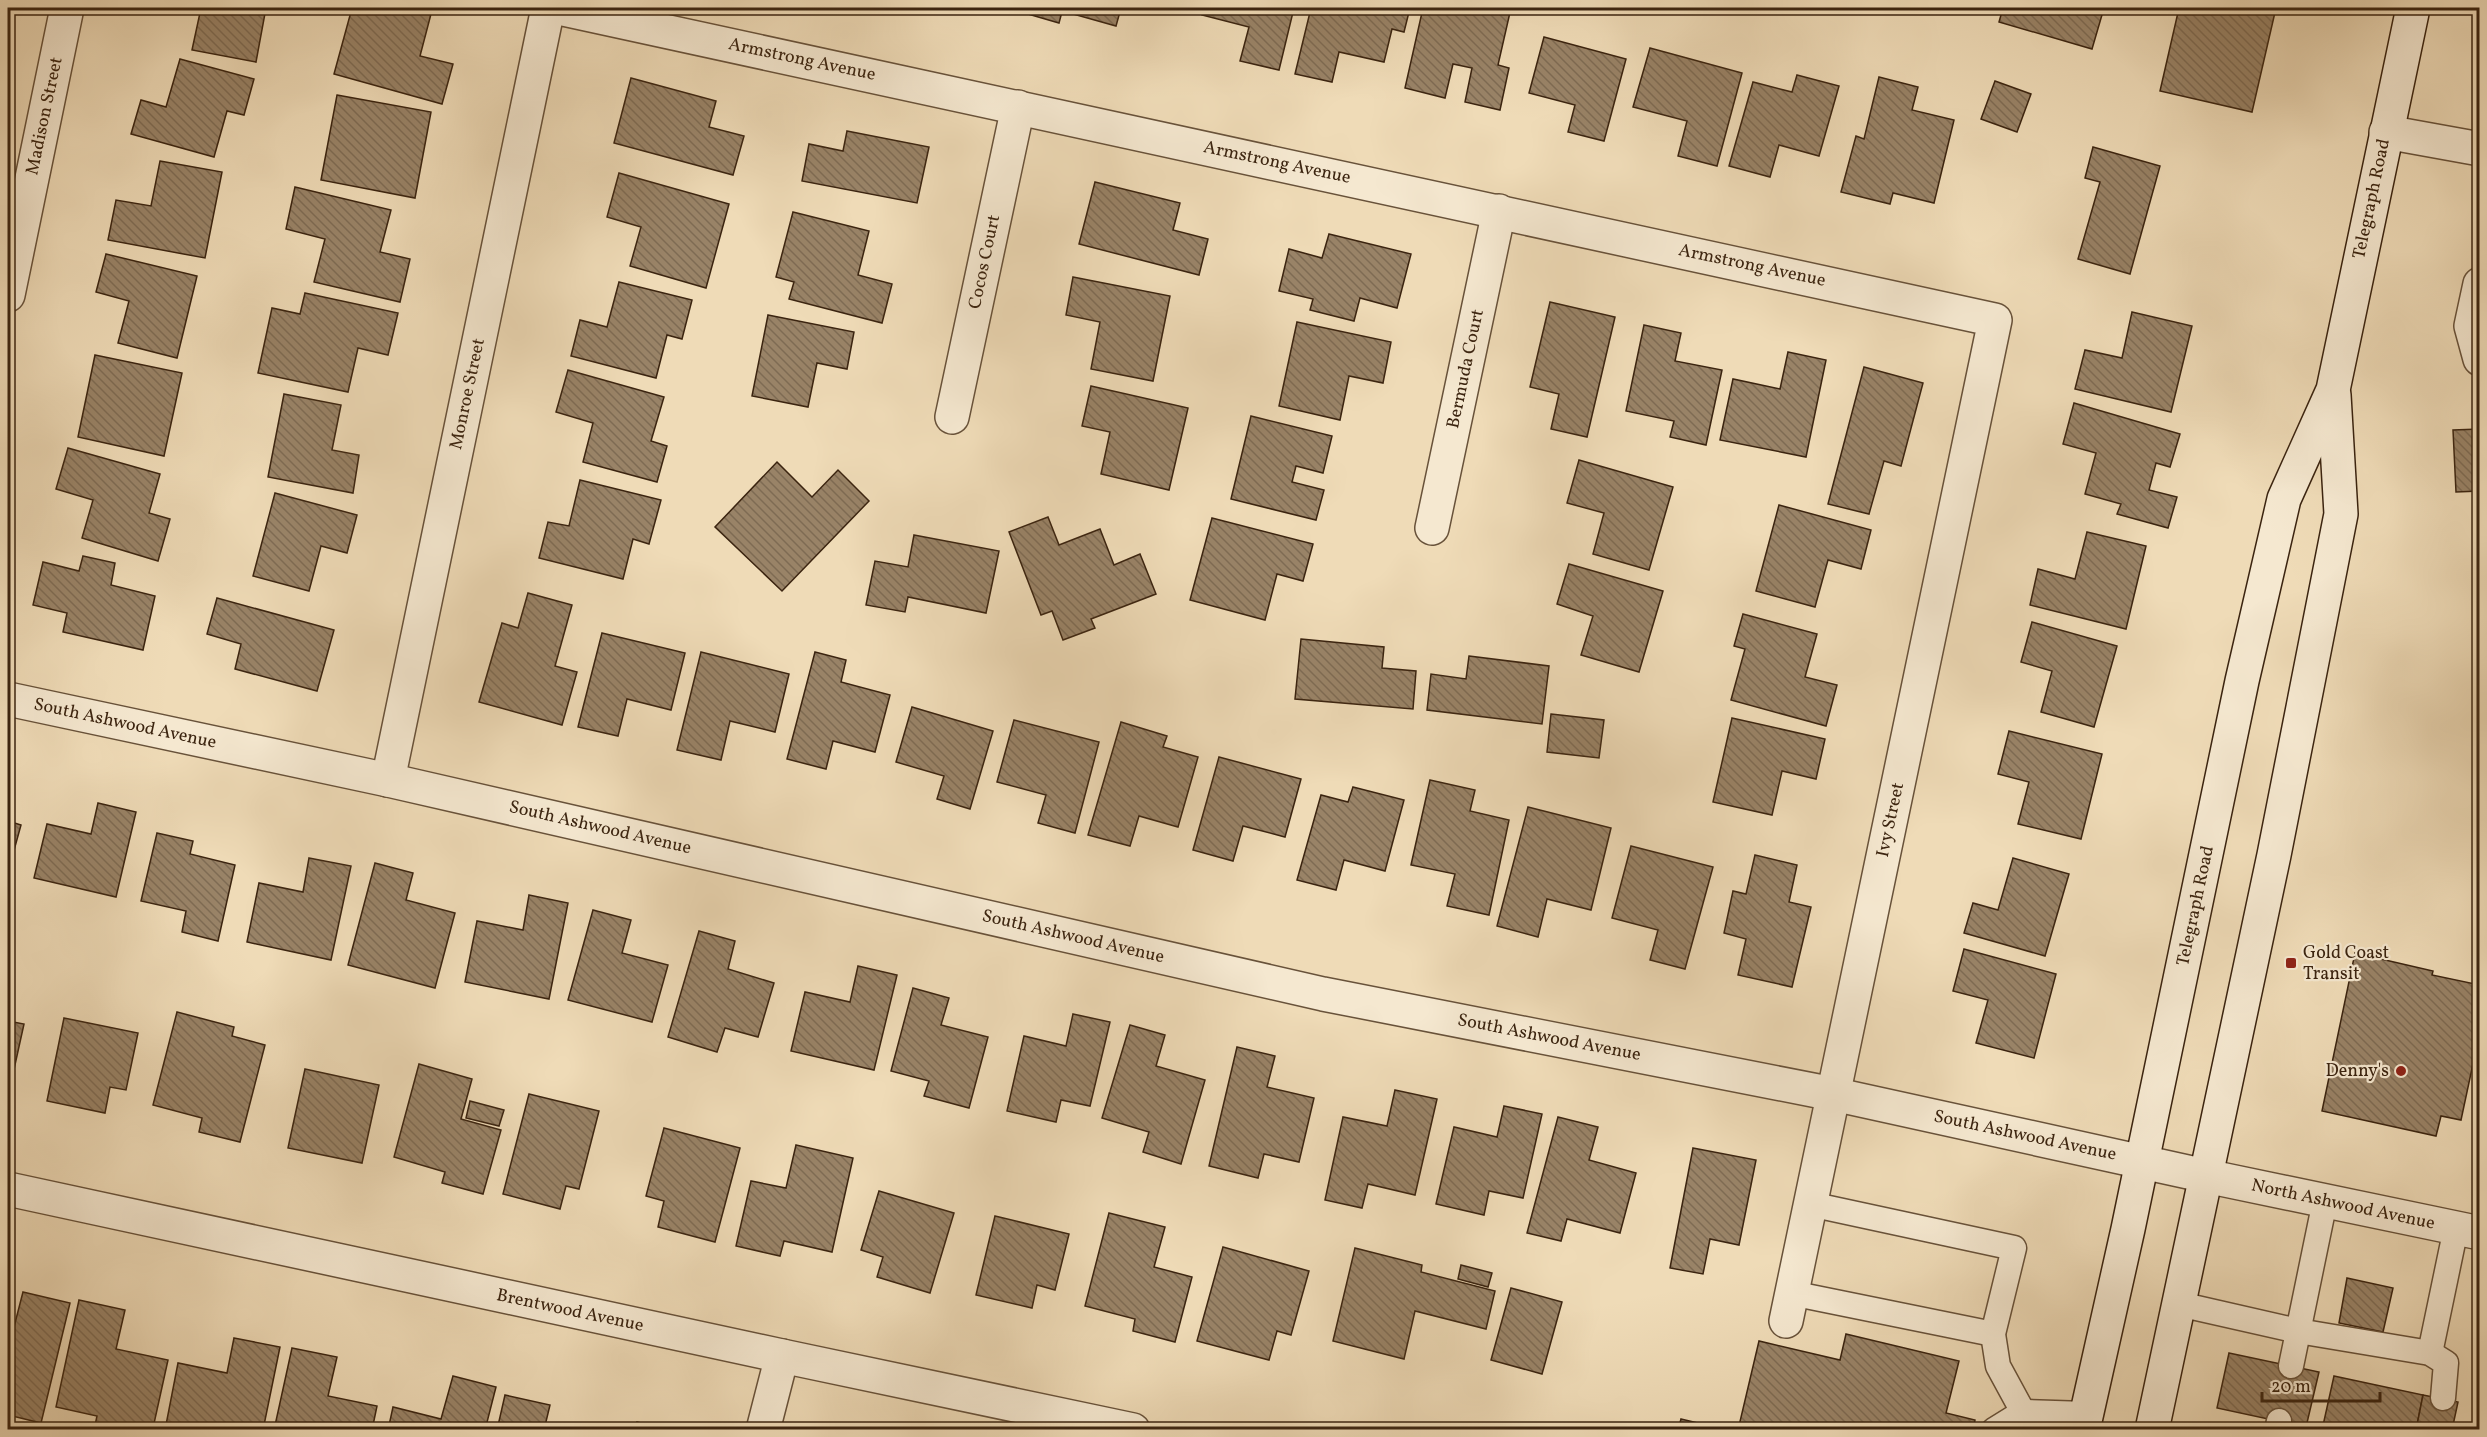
<svg xmlns="http://www.w3.org/2000/svg" width="2487" height="1437" font-family="Vollkorn,serif">
<style>
.building{fill:url(#building-back-hatch);stroke:#3b2410;stroke-width:1.5}
.lines{fill:none;stroke-linecap:round;stroke-linejoin:round}
.service-casing{stroke:#68523a;stroke-width:27}
.minor-casing{stroke:#68523a;stroke-width:36}
.tertiary-casing{stroke:#68523a;stroke-width:36}
.secondary-casing{stroke:#3b2410;stroke-width:36}
.service{stroke:#f5e8d0;stroke-width:24}
.minor{stroke:#f5e8d0;stroke-width:33}
.tertiary{stroke:#f5e8d0;stroke-width:33}
.secondary{stroke:#f5e8d0;stroke-width:33}
.poi-dot{fill:#8f2418;stroke:#f5e8d0;stroke-width:2}
.labels{text-anchor:middle;dominant-baseline:central;stroke-width:4.5;stroke-linejoin:round;paint-order:stroke}
.street-label{font-size:18px;fill:#3b2410;stroke:#f5e8d0}
.poi-label{font-size:18px;fill:#3b2410;stroke:#f5e8d0;text-anchor:start}
</style>
<defs>
<pattern id="building-back-hatch" width="6" height="6" patternUnits="userSpaceOnUse" patternTransform="scale(1.5)"><rect width="6" height="6" fill="#998367"/><path d="M-1 5l2 2M0 0l6 6M5-1l2 2" fill="none" stroke="#7e6b53"/></pattern>
</defs>
<rect width="100%" height="100%" fill="#efdbb7"/>
<filter id="stains"><feTurbulence type="fractalNoise" baseFrequency=".00333" numOctaves="4"/><feColorMatrix values="0 0 0 0 .2 0 0 0 0 .09 0 0 0 0 .02 0 0 0 .5 -.17"/></filter>
<radialGradient id="worn" r=".72"><stop offset=".6" stop-color="#630" stop-opacity="0"/><stop offset="1" stop-color="#630" stop-opacity=".3"/></radialGradient>
<!-- building -->
<g class="building">
<polygon points="201,8 266,8 256,62 192,50"/>
<polygon points="352,8 408,8 431,14 420,56 453,64 442,104 334,74"/>
<polygon points="1022,8 1063,8 1059,23 1021,12"/>
<polygon points="1074,8 1121,8 1116,26 1073,14"/>
<polygon points="1204,8 1294,8 1279,70 1240,61 1249,27 1202,15"/>
<polygon points="1311,8 1410,8 1404,32 1392,29 1384,62 1339,52 1332,82 1295,74"/>
<polygon points="1423,8 1511,8 1498,65 1509,68 1500,110 1465,102 1472,68 1453,64 1445,98 1405,88"/>
<polygon points="2003,8 2104,8 2092,49 1999,22"/>
<polygon points="2179,8 2276,8 2252,112 2160,91"/>
<polygon points="1544,37 1626,59 1604,141 1568,132 1575,105 1529,93"/>
<polygon points="1650,48 1742,73 1717,166 1678,156 1687,121 1633,107"/>
<polygon points="180,59 254,79 244,115 227,111 214,157 131,134 141,100 166,107"/>
<polygon points="1797,75 1839,86 1819,156 1779,145 1770,177 1729,166 1753,82 1792,92"/>
<polygon points="1879,77 1918,87 1912,110 1954,120 1934,203 1893,193 1890,204 1841,192 1856,136 1864,139"/>
<polygon points="631,78 716,101 709,127 744,136 733,175 614,143"/>
<polygon points="1995,81 2031,94 2017,132 1981,119"/>
<polygon points="337,95 431,112 415,198 321,180"/>
<polygon points="847,131 929,147 917,203 802,181 809,144 843,151"/>
<polygon points="2093,147 2160,166 2130,274 2078,259 2100,182 2085,178"/>
<polygon points="160,161 222,172 205,258 108,240 116,200 151,206"/>
<polygon points="619,173 729,204 706,288 630,266 641,227 607,217"/>
<polygon points="1095,182 1180,203 1173,230 1208,239 1199,275 1079,244"/>
<polygon points="295,187 391,210 380,252 410,259 400,302 314,282 325,239 286,229"/>
<polygon points="793,212 869,231 858,275 892,284 882,323 789,299 794,282 776,277"/>
<polygon points="1329,234 1411,254 1397,308 1360,298 1354,321 1310,310 1313,299 1279,291 1289,249 1322,258"/>
<polygon points="106,254 197,276 177,358 118,343 129,301 96,292"/>
<polygon points="1073,277 1170,296 1153,381 1091,369 1100,322 1066,315"/>
<polygon points="619,282 692,300 682,339 667,335 656,378 571,356 580,320 607,327"/>
<polygon points="305,293 398,313 388,355 358,348 348,392 258,373 272,308 300,314"/>
<polygon points="1550,302 1615,317 1587,437 1551,429 1559,394 1530,387"/>
<polygon points="2132,312 2192,326 2171,412 2075,389 2085,350 2122,358"/>
<polygon points="768,315 854,332 847,369 817,363 808,407 752,396"/>
<polygon points="1297,322 1391,342 1383,383 1349,376 1340,420 1279,406"/>
<polygon points="1644,325 1681,333 1675,361 1722,370 1706,445 1670,437 1674,421 1626,411"/>
<polygon points="1788,352 1826,360 1806,457 1720,440 1733,379 1780,389"/>
<polygon points="95,355 182,373 164,456 78,437"/>
<polygon points="1864,367 1923,383 1901,466 1884,461 1869,514 1828,504"/>
<polygon points="568,370 664,397 651,441 667,446 657,482 583,462 593,423 556,412"/>
<polygon points="1091,386 1188,408 1169,490 1101,474 1110,432 1082,426"/>
<polygon points="284,394 341,405 332,450 359,455 353,493 268,477"/>
<polygon points="2074,403 2180,434 2170,467 2156,463 2149,490 2177,497 2168,528 2117,514 2121,504 2085,494 2096,453 2063,444"/>
<polygon points="1251,416 1332,436 1323,473 1296,466 1292,482 1324,490 1316,520 1231,499"/>
<polygon points="2480,429 2480,491 2456,492 2453,430"/>
<polygon points="68,448 160,474 149,513 170,519 158,561 82,538 93,500 56,489"/>
<polygon points="1579,460 1673,487 1649,570 1593,554 1604,513 1567,503"/>
<polygon points="777,462 812,497 838,470 869,501 782,591 715,527"/>
<polygon points="580,480 661,500 649,544 633,539 623,579 539,558 548,522 569,526"/>
<polygon points="275,493 357,515 347,553 321,546 309,591 253,576"/>
<polygon points="1779,505 1871,530 1861,569 1828,560 1815,607 1756,591"/>
<polygon points="1048,517 1059,545 1100,529 1114,565 1140,554 1156,594 1091,619 1095,628 1063,640 1052,611 1041,615 1009,532"/>
<polygon points="1212,518 1313,544 1303,581 1277,574 1265,620 1190,600"/>
<polygon points="2087,532 2146,546 2126,629 2030,605 2038,569 2075,579"/>
<polygon points="914,535 999,551 986,613 908,597 905,612 866,605 875,561 908,567"/>
<polygon points="83,556 115,563 111,585 155,596 143,650 63,632 67,613 33,605 43,562 79,571"/>
<polygon points="1569,564 1663,591 1639,672 1581,655 1593,616 1557,604"/>
<polygon points="528,593 572,605 555,666 577,672 562,725 479,702 502,623 518,628"/>
<polygon points="217,598 334,630 317,691 235,669 241,644 207,634"/>
<polygon points="1743,614 1817,634 1805,677 1837,685 1826,726 1731,700 1745,649 1734,646"/>
<polygon points="2032,622 2117,646 2094,727 2041,712 2052,671 2021,662"/>
<polygon points="602,633 685,653 671,710 627,699 618,736 578,727"/>
<polygon points="1301,639 1384,647 1382,668 1416,671 1413,709 1295,699"/>
<polygon points="701,652 789,674 775,732 730,721 721,760 677,750"/>
<polygon points="815,652 846,660 841,682 890,695 875,752 833,741 826,769 787,759"/>
<polygon points="1469,656 1549,666 1542,724 1427,710 1431,674 1466,679"/>
<polygon points="912,707 993,731 970,809 937,799 944,776 896,762"/>
<polygon points="1551,714 1604,720 1599,758 1547,752"/>
<polygon points="1732,718 1825,739 1816,779 1782,771 1772,815 1713,802"/>
<polygon points="1014,720 1099,742 1075,833 1038,823 1046,795 997,782"/>
<polygon points="1121,722 1167,736 1163,747 1198,757 1178,827 1139,816 1130,846 1088,835"/>
<polygon points="2009,731 2102,754 2081,839 2018,824 2029,782 1998,774"/>
<polygon points="1219,757 1301,779 1285,837 1243,826 1233,861 1193,850"/>
<polygon points="1430,780 1475,790 1470,811 1509,820 1489,915 1447,906 1455,874 1411,865"/>
<polygon points="1353,787 1404,800 1385,871 1344,860 1336,890 1297,880 1321,795 1348,802"/>
<polygon points="98,803 136,812 116,897 34,878 47,824 91,834"/>
<polygon points="1528,807 1611,828 1591,910 1547,899 1538,937 1497,926"/>
<polygon points="8,821 21,825 8,872"/>
<polygon points="157,833 193,841 190,854 235,865 218,941 182,932 186,911 141,901"/>
<polygon points="1631,846 1713,867 1685,969 1650,960 1658,930 1612,918"/>
<polygon points="1755,855 1797,865 1789,902 1811,907 1792,987 1738,975 1746,939 1724,933 1733,891 1746,894"/>
<polygon points="309,858 351,866 331,960 247,942 259,883 303,892"/>
<polygon points="2013,858 2069,874 2045,956 1964,933 1973,903 1998,910"/>
<polygon points="375,863 413,873 406,900 455,913 435,988 348,965"/>
<polygon points="529,895 568,903 549,999 465,982 477,921 523,930"/>
<polygon points="593,910 631,920 622,953 668,965 652,1022 568,1000"/>
<polygon points="699,931 735,941 728,969 774,983 758,1037 725,1028 717,1052 668,1037"/>
<polygon points="1964,949 2056,974 2034,1058 1976,1043 1988,1000 1953,991"/>
<polygon points="2355,953 2433,971 2432,975 2480,985 2480,1031 2461,1120 2441,1116 2436,1136 2322,1111"/>
<polygon points="858,966 897,975 874,1070 791,1051 805,992 850,1002"/>
<polygon points="913,988 949,998 941,1025 988,1037 969,1108 924,1096 929,1081 891,1071"/>
<polygon points="177,1012 234,1027 232,1036 265,1045 240,1142 199,1132 202,1118 153,1105"/>
<polygon points="1073,1014 1110,1022 1090,1106 1061,1100 1056,1122 1007,1111 1024,1036 1066,1046"/>
<polygon points="64,1018 138,1033 126,1090 110,1087 105,1113 47,1101"/>
<polygon points="8,1021 24,1024 9,1092 8,1091"/>
<polygon points="1130,1025 1165,1035 1156,1066 1205,1080 1181,1164 1143,1152 1149,1132 1102,1118"/>
<polygon points="1237,1047 1275,1056 1267,1087 1314,1098 1299,1162 1264,1154 1258,1178 1209,1166"/>
<polygon points="419,1064 472,1079 461,1119 501,1130 483,1194 442,1183 445,1172 394,1157"/>
<polygon points="305,1069 379,1085 362,1163 288,1148"/>
<polygon points="1395,1090 1437,1099 1415,1195 1368,1184 1362,1208 1325,1200 1343,1117 1387,1126"/>
<polygon points="529,1094 599,1111 579,1189 566,1186 560,1209 503,1194"/>
<polygon points="470,1101 504,1110 499,1126 466,1118"/>
<polygon points="1504,1106 1542,1114 1523,1198 1489,1191 1484,1215 1436,1204 1454,1127 1497,1137"/>
<polygon points="1558,1117 1598,1127 1589,1160 1636,1173 1620,1233 1567,1219 1561,1241 1527,1233"/>
<polygon points="664,1128 740,1148 715,1242 658,1227 664,1201 646,1196"/>
<polygon points="796,1145 853,1158 832,1252 784,1241 780,1256 736,1246 751,1181 786,1188"/>
<polygon points="1693,1148 1756,1160 1739,1245 1710,1239 1703,1274 1670,1268"/>
<polygon points="879,1191 954,1213 930,1293 877,1277 883,1257 861,1250"/>
<polygon points="1109,1213 1165,1227 1154,1267 1192,1277 1175,1342 1133,1331 1135,1319 1085,1306"/>
<polygon points="995,1216 1069,1234 1055,1290 1037,1285 1032,1308 976,1295"/>
<polygon points="1223,1247 1309,1271 1291,1335 1277,1331 1269,1360 1197,1341"/>
<polygon points="1355,1248 1422,1265 1421,1272 1495,1291 1486,1329 1415,1311 1404,1359 1333,1341"/>
<polygon points="1461,1265 1492,1273 1488,1287 1458,1279"/>
<polygon points="2347,1278 2393,1288 2383,1332 2339,1323"/>
<polygon points="1511,1288 1562,1302 1542,1374 1491,1360"/>
<polygon points="23,1292 70,1303 41,1423 8,1415 8,1325 14,1327"/>
<polygon points="79,1300 125,1310 116,1349 168,1360 153,1428 135,1424 133,1430 94,1430 97,1416 56,1407"/>
<polygon points="1846,1334 1959,1361 1946,1413 1975,1420 1973,1430 1738,1430 1759,1341 1840,1360"/>
<polygon points="234,1338 280,1347 263,1430 165,1430 178,1363 227,1373"/>
<polygon points="292,1348 337,1357 328,1396 377,1406 372,1430 274,1430"/>
<polygon points="2229,1353 2319,1372 2306,1427 2217,1408"/>
<polygon points="453,1376 496,1387 485,1430 388,1430 393,1407 441,1419"/>
<polygon points="2334,1376 2423,1395 2416,1430 2322,1430"/>
<polygon points="505,1395 550,1405 544,1430 497,1430"/>
<polygon points="2423,1395 2458,1402 2452,1430 2416,1430"/>
<polygon points="1681,1419 1727,1430 1678,1430"/>
<polygon points="637,1422 670,1430 635,1430"/>
</g>
<g class="lines">
<defs>
<g id="service">
<polyline points="1810,1204 2014,1248 1993,1334 1998,1366 2023,1412"/>
<polyline points="1791,1293 1993,1334"/>
<polyline points="2179,1304 2298,1331 2430,1353 2446,1363 2443,1398"/>
<polyline points="2430,1353 2456,1228"/>
<polyline points="2291,1366 2325,1201"/>
<polyline points="1994,1430 2023,1412 2086,1414"/>
<polyline points="2277,1430 2279,1421"/>
</g>
<g id="minor">
<polyline points="558,8 1995,320 1786,1321"/>
<polyline points="2386,132 2480,149"/>
<polyline points="2480,284 2471,326 2480,359"/>
<polyline points="8,295 67,8"/>
<polyline points="952,417 1018,107"/>
<polyline points="1432,528 1499,211"/>
<polyline points="8,699 388,780 1323,994 1833,1094 2206,1176"/>
<polyline points="388,780 548,8"/>
<polyline points="8,1189 782,1356 1133,1430"/>
<polyline points="763,1430 782,1356"/>
</g>
<polyline id="tertiary" points="2206,1176 2480,1233"/>
<g id="secondary">
<polyline points="2083,1430 2128,1229 2242,681 2284,499 2333,390 2413,8"/>
<polyline points="2152,1430 2274,855 2341,514 2334,395"/>
</g>
</defs>
<!-- service casing -->
<use href="#service" class="service-casing"/>
<!-- minor casing -->
<use href="#minor" class="minor-casing"/>
<!-- tertiary casing -->
<use href="#tertiary" class="tertiary-casing"/>
<!-- secondary casing -->
<use href="#secondary" class="secondary-casing"/>
<!-- service -->
<use href="#service" class="service"/>
<!-- minor -->
<use href="#minor" class="minor"/>
<!-- tertiary -->
<use href="#tertiary" class="tertiary"/>
<!-- secondary -->
<use href="#secondary" class="secondary"/>
</g>
<!-- markers -->
<g class="poi-dot">
<rect x="2285" y="957" width="12" height="12" rx="3"/>
<circle cx="2401" cy="1071" r="6"/>
</g>
<g class="labels">
<!-- street labels -->
<g class="street-label">
<text transform="translate(802 60) rotate(12)">Armstrong Avenue</text>
<text transform="translate(45 116) rotate(-78)">Madison Street</text>
<text transform="translate(1277 163) rotate(12)">Armstrong Avenue</text>
<text transform="translate(2372 199) rotate(-78)">Telegraph Road</text>
<text transform="translate(985 262) rotate(-78)">Cocos Court</text>
<text transform="translate(1752 266) rotate(12)">Armstrong Avenue</text>
<text transform="translate(1466 369) rotate(-78)">Bermuda Court</text>
<text transform="translate(468 394) rotate(-78)">Monroe Street</text>
<text transform="translate(125 724) rotate(12)">South Ashwood Avenue</text>
<text transform="translate(1891 820) rotate(-78)">Ivy Street</text>
<text transform="translate(600 828) rotate(13)">South Ashwood Avenue</text>
<text transform="translate(2196 906) rotate(-78)">Telegraph Road</text>
<text transform="translate(1073 937) rotate(13)">South Ashwood Avenue</text>
<text transform="translate(1549 1038) rotate(11)">South Ashwood Avenue</text>
<text transform="translate(2025 1136) rotate(12)">South Ashwood Avenue</text>
<text transform="translate(2343 1205) rotate(12)">North Ashwood Avenue</text>
<text transform="translate(570 1311) rotate(12)">Brentwood Avenue</text>
</g>
<!-- poi labels -->
<g class="poi-label">
<text x="2303" y="953">Gold Coast<tspan x="2303" dy="21">Transit</tspan></text>
<text x="2389" y="1071" text-anchor="end">Denny's</text>
</g>
</g>
<!-- margin -->
<rect width="2487" height="1437" fill="none" stroke="#efdbb7" stroke-width="30"/>
<rect x="9" y="9" width="2469" height="1419" fill="none" stroke="#3b2410" stroke-width="3"/>
<rect x="15" y="15" width="2457" height="1407" fill="none" stroke="#3b2410" stroke-width="1.5"/>
<!-- scale -->
<path d="M2262 1392v9h118v-9" fill="none" stroke="#3b2410" stroke-width="3"/>
<text x="2271" y="1392" font-size="18" fill="#3b2410" stroke="#f5e8d0" stroke-width="4.5" paint-order="stroke">20 m</text>
<rect width="100%" height="100%" filter="url(#stains)"/>
<rect width="100%" height="100%" fill="url(#worn)"/>
</svg>
